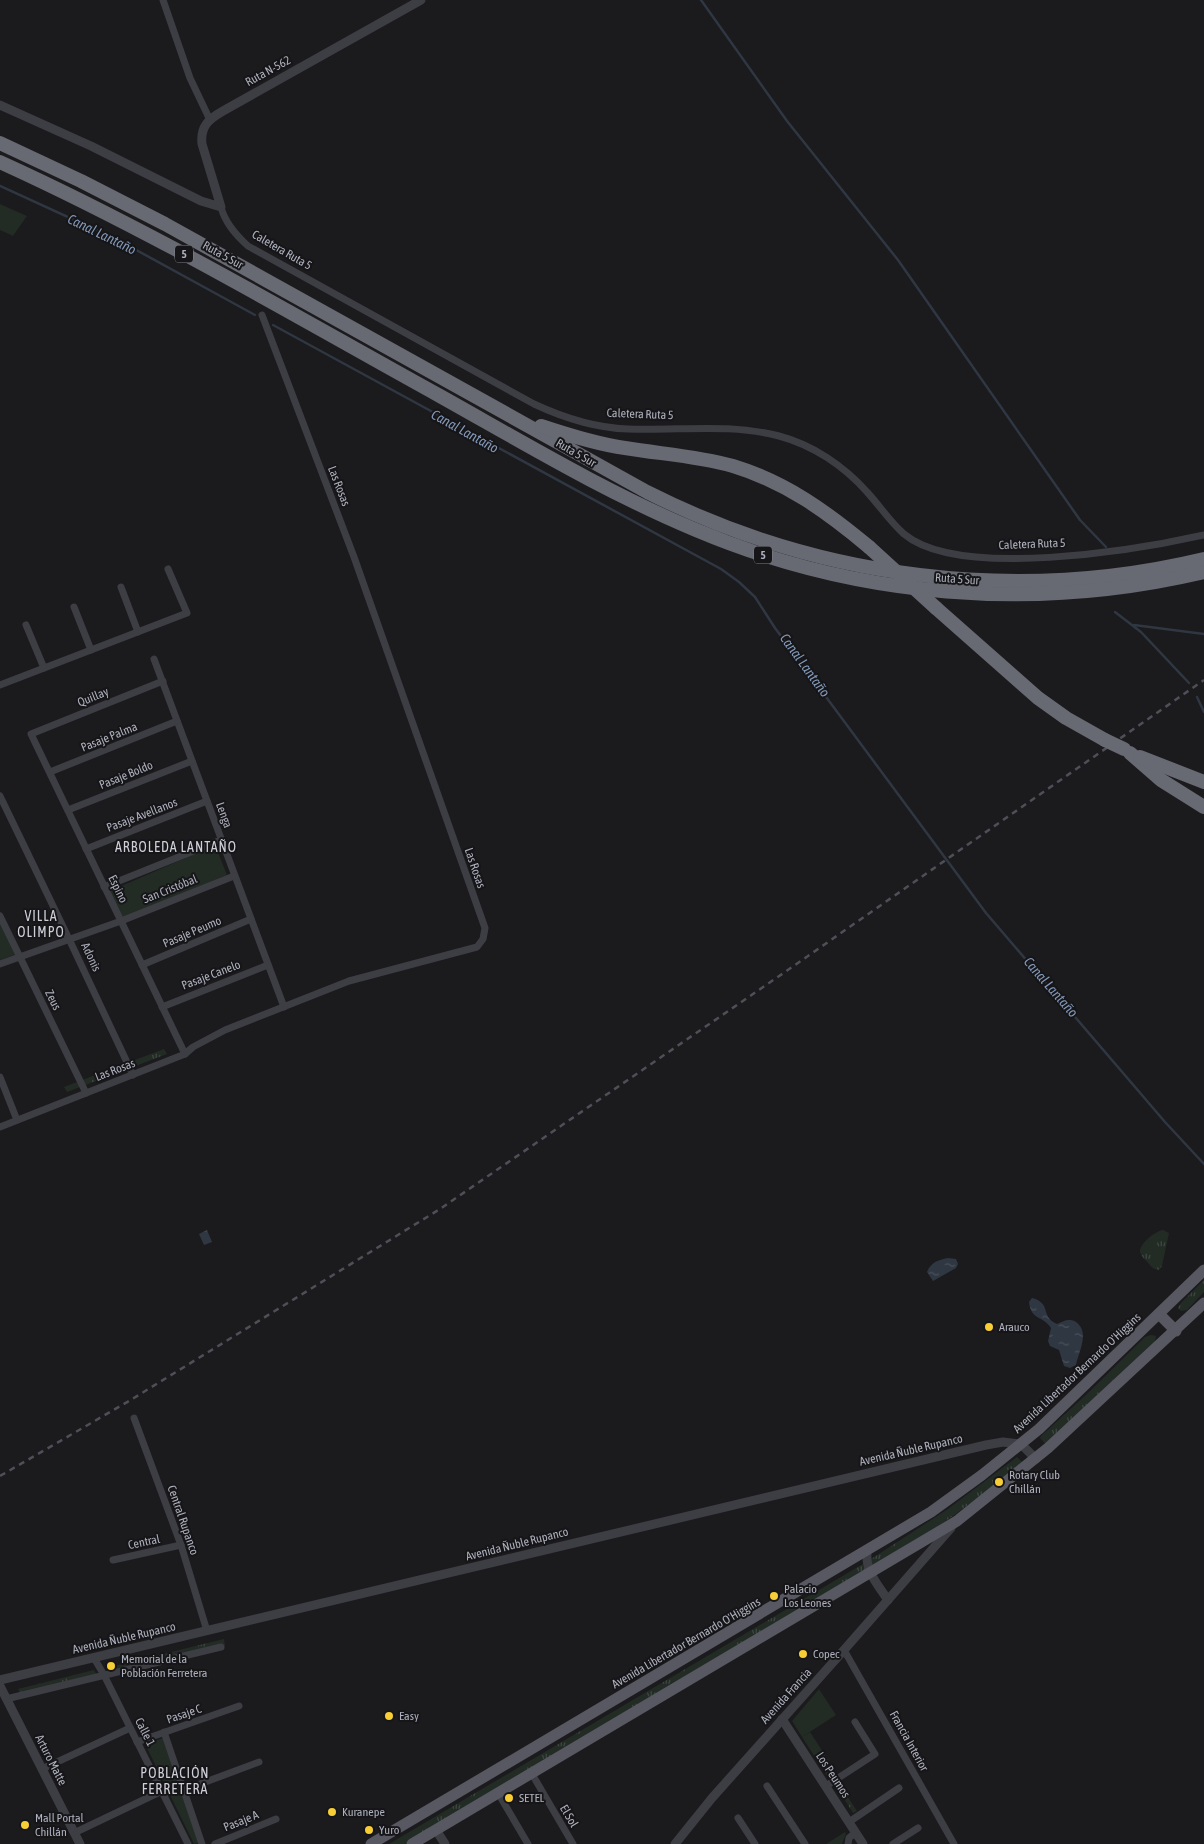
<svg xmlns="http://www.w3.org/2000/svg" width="1204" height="1844" font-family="'Asap Condensed',sans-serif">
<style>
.grass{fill:url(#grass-tufts)}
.park{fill:#222b24}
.water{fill:url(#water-ripples)}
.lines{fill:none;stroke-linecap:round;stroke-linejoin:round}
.stream{stroke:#2f3742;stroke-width:2.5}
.minor{stroke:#3d3d44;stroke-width:7}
.tertiary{stroke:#3d3d44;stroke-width:9}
.primary{stroke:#575861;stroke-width:11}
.motorway{stroke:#676973;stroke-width:14}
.rail{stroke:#4e4f57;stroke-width:2.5;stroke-dasharray:6 5;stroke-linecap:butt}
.motorway-bridge{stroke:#676973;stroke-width:14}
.poi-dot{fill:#f8ce37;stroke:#161518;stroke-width:2}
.labels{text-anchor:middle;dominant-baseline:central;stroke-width:4;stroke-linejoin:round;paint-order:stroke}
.shield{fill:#161518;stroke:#80828c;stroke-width:1}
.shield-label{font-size:11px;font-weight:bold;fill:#adb0bd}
.street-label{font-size:12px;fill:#adb0bd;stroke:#161518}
.poi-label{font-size:12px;fill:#adb0bd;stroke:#161518;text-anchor:start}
.water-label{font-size:14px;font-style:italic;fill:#8399b8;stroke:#161518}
.neighbourhood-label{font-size:14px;letter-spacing:1px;fill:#cecfd8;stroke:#161518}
</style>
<defs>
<pattern id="grass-tufts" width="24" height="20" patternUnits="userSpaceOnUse" patternTransform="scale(1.25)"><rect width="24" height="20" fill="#222b24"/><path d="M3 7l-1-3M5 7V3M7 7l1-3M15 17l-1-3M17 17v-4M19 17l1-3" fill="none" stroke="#3f4742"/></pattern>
<pattern id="water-ripples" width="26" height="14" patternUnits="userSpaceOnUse" patternTransform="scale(1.25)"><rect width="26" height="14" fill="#2f3742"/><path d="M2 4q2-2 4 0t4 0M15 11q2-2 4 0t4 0" fill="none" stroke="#4a515b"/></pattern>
</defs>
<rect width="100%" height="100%" fill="#1b1a1d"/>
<!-- grass -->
<g class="grass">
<polygon points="164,1049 167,1054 67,1092 64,1087"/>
<path d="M1163,1230l6,3 -7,33 -3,4c-5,-1 -7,-2 -10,-6 -3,-4 -9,-8 -9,-13 1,-9 16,-20 23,-21z"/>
<polygon points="1204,1280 1204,1292 1187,1310 1181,1311 1178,1308 1181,1303"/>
<polygon points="1151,1335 1156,1336 1155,1341 1051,1438 1045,1443 1040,1438 1041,1436 1089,1392 1145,1337"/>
<polygon points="1017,1457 1024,1464 953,1516 922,1537 405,1844 389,1844 868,1561 948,1509"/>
<polygon points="224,1639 225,1646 113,1674 110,1667"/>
<polygon points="94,1670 98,1677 21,1696 18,1689"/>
<polygon points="810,1732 836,1772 828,1777 802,1737"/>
<polygon points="839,1784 857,1811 853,1813 836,1786"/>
</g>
<!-- park -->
<g class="park">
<polygon points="0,204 27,216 13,236 0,230"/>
<polygon points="215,845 227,875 123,918 110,891"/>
<polygon points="0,919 17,954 0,960"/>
<polygon points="819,1689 836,1715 802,1737 792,1721"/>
<polygon points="163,1738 200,1843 194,1844 145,1744"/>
<polygon points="845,1832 846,1834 842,1844 826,1844"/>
</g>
<!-- water -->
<g class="water">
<polygon points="207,1230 212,1242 204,1245 199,1234"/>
<path d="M948,1258l8,1 2,5 -2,4 -23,13 -6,-9c4,-10 11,-12 21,-14z"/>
<path d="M1032,1298c20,5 8,19 25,26 3,-1 8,-4 11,-4 3,0 5,0 8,2 14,10 3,29 0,43l-6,3 -6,-2 -5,-16 -9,-4 -2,-5 3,-13c-8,-13 -20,-7 -22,-26z"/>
</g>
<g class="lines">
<!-- stream -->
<g class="stream">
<polyline points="701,0 787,121 898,260 1080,520 1106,547"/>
<polyline points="0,186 118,240 255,315"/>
<polyline points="273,325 721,569 739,582 755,597 775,628 986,913 1165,1122 1204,1164"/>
<polyline points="1115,612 1141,632 1189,683"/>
<polyline points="1134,625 1204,634"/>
<polyline points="1197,697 1204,712"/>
</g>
<!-- minor -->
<g class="minor">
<polyline points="163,0 190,78 210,120"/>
<path d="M221,207c4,16 15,28 27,39l286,158c30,14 62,24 94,25 51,2 101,-6 151,7 34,9 65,30 88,56 13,14 23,30 37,42 55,46 233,16 300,1"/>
<polyline points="121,587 138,632"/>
<polyline points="74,607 91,650"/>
<polyline points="26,625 44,668"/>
<polyline points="154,659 284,1007"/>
<polyline points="163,681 31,734 185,1054"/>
<polyline points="0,685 187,613 168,569"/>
<polyline points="50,772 177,721"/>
<polyline points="0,796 69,939 133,1075"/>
<polyline points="68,810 192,761"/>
<polyline points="86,849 207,801"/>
<polyline points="104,887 221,840"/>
<polyline points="0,916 86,1093"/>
<polyline points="0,964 121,921 234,876"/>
<polyline points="142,965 251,919"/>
<polyline points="162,1007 268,965"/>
<polyline points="0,1077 17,1120"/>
<polyline points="0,1127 185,1054 193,1047 225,1030 349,981 477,947 483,939 485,928 354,557 262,315"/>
<polyline points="134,1418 181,1545 207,1631"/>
<polyline points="113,1560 181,1545"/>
<polyline points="844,1650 954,1844"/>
<polyline points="94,1658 104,1675 188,1844"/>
<polyline points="6,1699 221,1647"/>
<polyline points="164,1732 202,1844"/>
<polyline points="137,1742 239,1706"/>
<polyline points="42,1769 130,1728"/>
<polyline points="532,1774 573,1844"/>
<polyline points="767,1786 805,1844"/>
<polyline points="826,1786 875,1754 855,1722"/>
<polyline points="184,1790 259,1762"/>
<polyline points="498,1793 528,1844"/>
<polyline points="738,1818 755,1844"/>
<polyline points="849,1822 899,1788"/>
<polyline points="74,1833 162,1791"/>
<polyline points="215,1844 276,1819"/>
<polyline points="848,1844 849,1838 856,1832"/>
<polyline points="893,1844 918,1828"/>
</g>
<!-- tertiary -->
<g class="tertiary">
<path d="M0,105l91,41 110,55 20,6 -19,-63c-2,-18 7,-25 21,-33l198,-111"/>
<path d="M867,1552c-2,19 11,33 21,48"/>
<polyline points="0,1680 986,1445 1003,1442 1021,1444 1036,1459"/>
<polyline points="0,1686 80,1844"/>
<polyline points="782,1719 863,1844"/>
<polyline points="436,1830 445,1844"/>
<polyline points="675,1844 712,1798 844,1650 951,1528"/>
</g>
<!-- primary -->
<g class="primary">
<polyline points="1159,1314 1176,1331"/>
<polyline points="371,1844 931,1512 982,1475 1039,1429 1204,1270"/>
<polyline points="412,1844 957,1521 1048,1448 1204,1303"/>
</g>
<!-- motorway -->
<g class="motorway">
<path d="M0,143l81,38 84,43 482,268c172,87 369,112 557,67"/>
<path d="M0,162c152,69 295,154 440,234 84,47 167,97 256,134 161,68 338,82 508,42"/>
<path d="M541,426c27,9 55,18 84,22 36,6 73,8 108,18 53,16 94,46 136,81"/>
<polyline points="936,608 1038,698 1066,718 1105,740"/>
<polyline points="1130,753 1161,780 1204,807"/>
<polyline points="1140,757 1204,782"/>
</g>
<!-- rail -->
<polyline class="rail" points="0,1476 129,1401 440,1209 785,972 1204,680"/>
<!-- motorway-bridge -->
<g class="motorway-bridge">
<polyline points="869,547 936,608"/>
<polyline points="1105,740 1124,749"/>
</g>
</g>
<!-- markers -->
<g class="poi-dot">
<circle cx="989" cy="1327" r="5"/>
<circle cx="999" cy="1482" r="5"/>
<circle cx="774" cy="1596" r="5"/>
<circle cx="803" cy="1654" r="5"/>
<circle cx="111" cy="1666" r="5"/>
<circle cx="389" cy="1716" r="5"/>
<circle cx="509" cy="1798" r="5"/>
<circle cx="332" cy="1812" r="5"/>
<circle cx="25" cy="1825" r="5"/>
<circle cx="369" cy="1830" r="5"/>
</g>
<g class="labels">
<!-- shield labels -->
<g class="shield">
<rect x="175" y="245.5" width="18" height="17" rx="4"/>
<rect x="754" y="546.5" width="18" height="17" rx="4"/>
</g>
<g class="shield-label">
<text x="184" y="254">5</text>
<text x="763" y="555">5</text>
</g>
<!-- street labels -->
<g class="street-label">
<text transform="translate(268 71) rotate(-29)">Ruta N-562</text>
<text transform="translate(282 250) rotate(30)">Caletera Ruta 5</text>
<text transform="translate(223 255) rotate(29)">Ruta 5 Sur</text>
<text transform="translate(640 414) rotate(2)">Caletera Ruta 5</text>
<text transform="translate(576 453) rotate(30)">Ruta 5 Sur</text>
<text transform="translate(339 486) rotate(69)">Las Rosas</text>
<text transform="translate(1032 544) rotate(-2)">Caletera Ruta 5</text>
<text transform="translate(957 579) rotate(4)">Ruta 5 Sur</text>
<text transform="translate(93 697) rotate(-22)">Quillay</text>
<text transform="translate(109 737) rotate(-22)">Pasaje Palma</text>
<text transform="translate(126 775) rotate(-22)">Pasaje Boldo</text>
<text transform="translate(142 815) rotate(-21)">Pasaje Avellanos</text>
<text transform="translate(224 815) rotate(70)">Lenga</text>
<text transform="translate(475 868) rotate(71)">Las Rosas</text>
<text transform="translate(118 889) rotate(64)">Espino</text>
<text transform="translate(170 889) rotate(-22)">San Cristóbal</text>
<text transform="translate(192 932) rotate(-23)">Pasaje Peumo</text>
<text transform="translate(91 957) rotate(65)">Adonis</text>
<text transform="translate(211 975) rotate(-21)">Pasaje Canelo</text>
<text transform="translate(53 1000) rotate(64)">Zeus</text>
<text transform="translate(115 1070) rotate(-21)">Las Rosas</text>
<text transform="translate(1077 1373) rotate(-43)">Avenida Libertador Bernardo O'Higgins</text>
<text transform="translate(911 1450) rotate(-13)">Avenida Ñuble Rupanco</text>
<text transform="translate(183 1520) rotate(71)">Central Rupanco</text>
<text transform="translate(144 1542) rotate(-12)">Central</text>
<text transform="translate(517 1544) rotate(-14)">Avenida Ñuble Rupanco</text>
<text transform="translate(124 1638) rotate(-13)">Avenida Ñuble Rupanco</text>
<text transform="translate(686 1643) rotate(-30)">Avenida Libertador Bernardo O'Higgins</text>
<text transform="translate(786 1696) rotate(-48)">Avenida Francia</text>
<text transform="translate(184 1714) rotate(-19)">Pasaje C</text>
<text transform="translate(145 1732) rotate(63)">Calle 1</text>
<text transform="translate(909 1741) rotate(61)">Francia Interior</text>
<text transform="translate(51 1760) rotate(63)">Arturo Matte</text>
<text transform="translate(833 1775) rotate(57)">Los Peumos</text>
<text transform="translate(569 1816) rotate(60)">El Sol</text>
<text transform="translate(241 1821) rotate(-22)">Pasaje A</text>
</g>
<!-- poi labels -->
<g class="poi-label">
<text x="999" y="1327">Arauco</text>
<text x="1009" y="1475">Rotary Club<tspan x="1009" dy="14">Chillán</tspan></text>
<text x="784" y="1589">Palacio<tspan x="784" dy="14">Los Leones</tspan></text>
<text x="813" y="1654">Copec</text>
<text x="121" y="1659">Memorial de la<tspan x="121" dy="14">Población Ferretera</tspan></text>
<text x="399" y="1716">Easy</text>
<text x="519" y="1798">SETEL</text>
<text x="342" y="1812">Kuranepe</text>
<text x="35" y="1818">Mall Portal<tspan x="35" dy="14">Chillán</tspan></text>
<text x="379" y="1830">Yuro</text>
</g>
<!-- water labels -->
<g class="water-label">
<text transform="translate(102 234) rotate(26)">Canal Lantaño</text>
<text transform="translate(465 431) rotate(29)">Canal Lantaño</text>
<text transform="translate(805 665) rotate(54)">Canal Lantaño</text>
<text transform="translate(1051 987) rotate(49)">Canal Lantaño</text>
</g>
<!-- neighbourhood labels -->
<g class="neighbourhood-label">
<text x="176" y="847">ARBOLEDA LANTAÑO</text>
<text x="41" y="916">VILLA<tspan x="41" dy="16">OLIMPO</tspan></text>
<text x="175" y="1773">POBLACIÓN<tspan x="175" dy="16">FERRETERA</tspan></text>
</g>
</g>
</svg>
